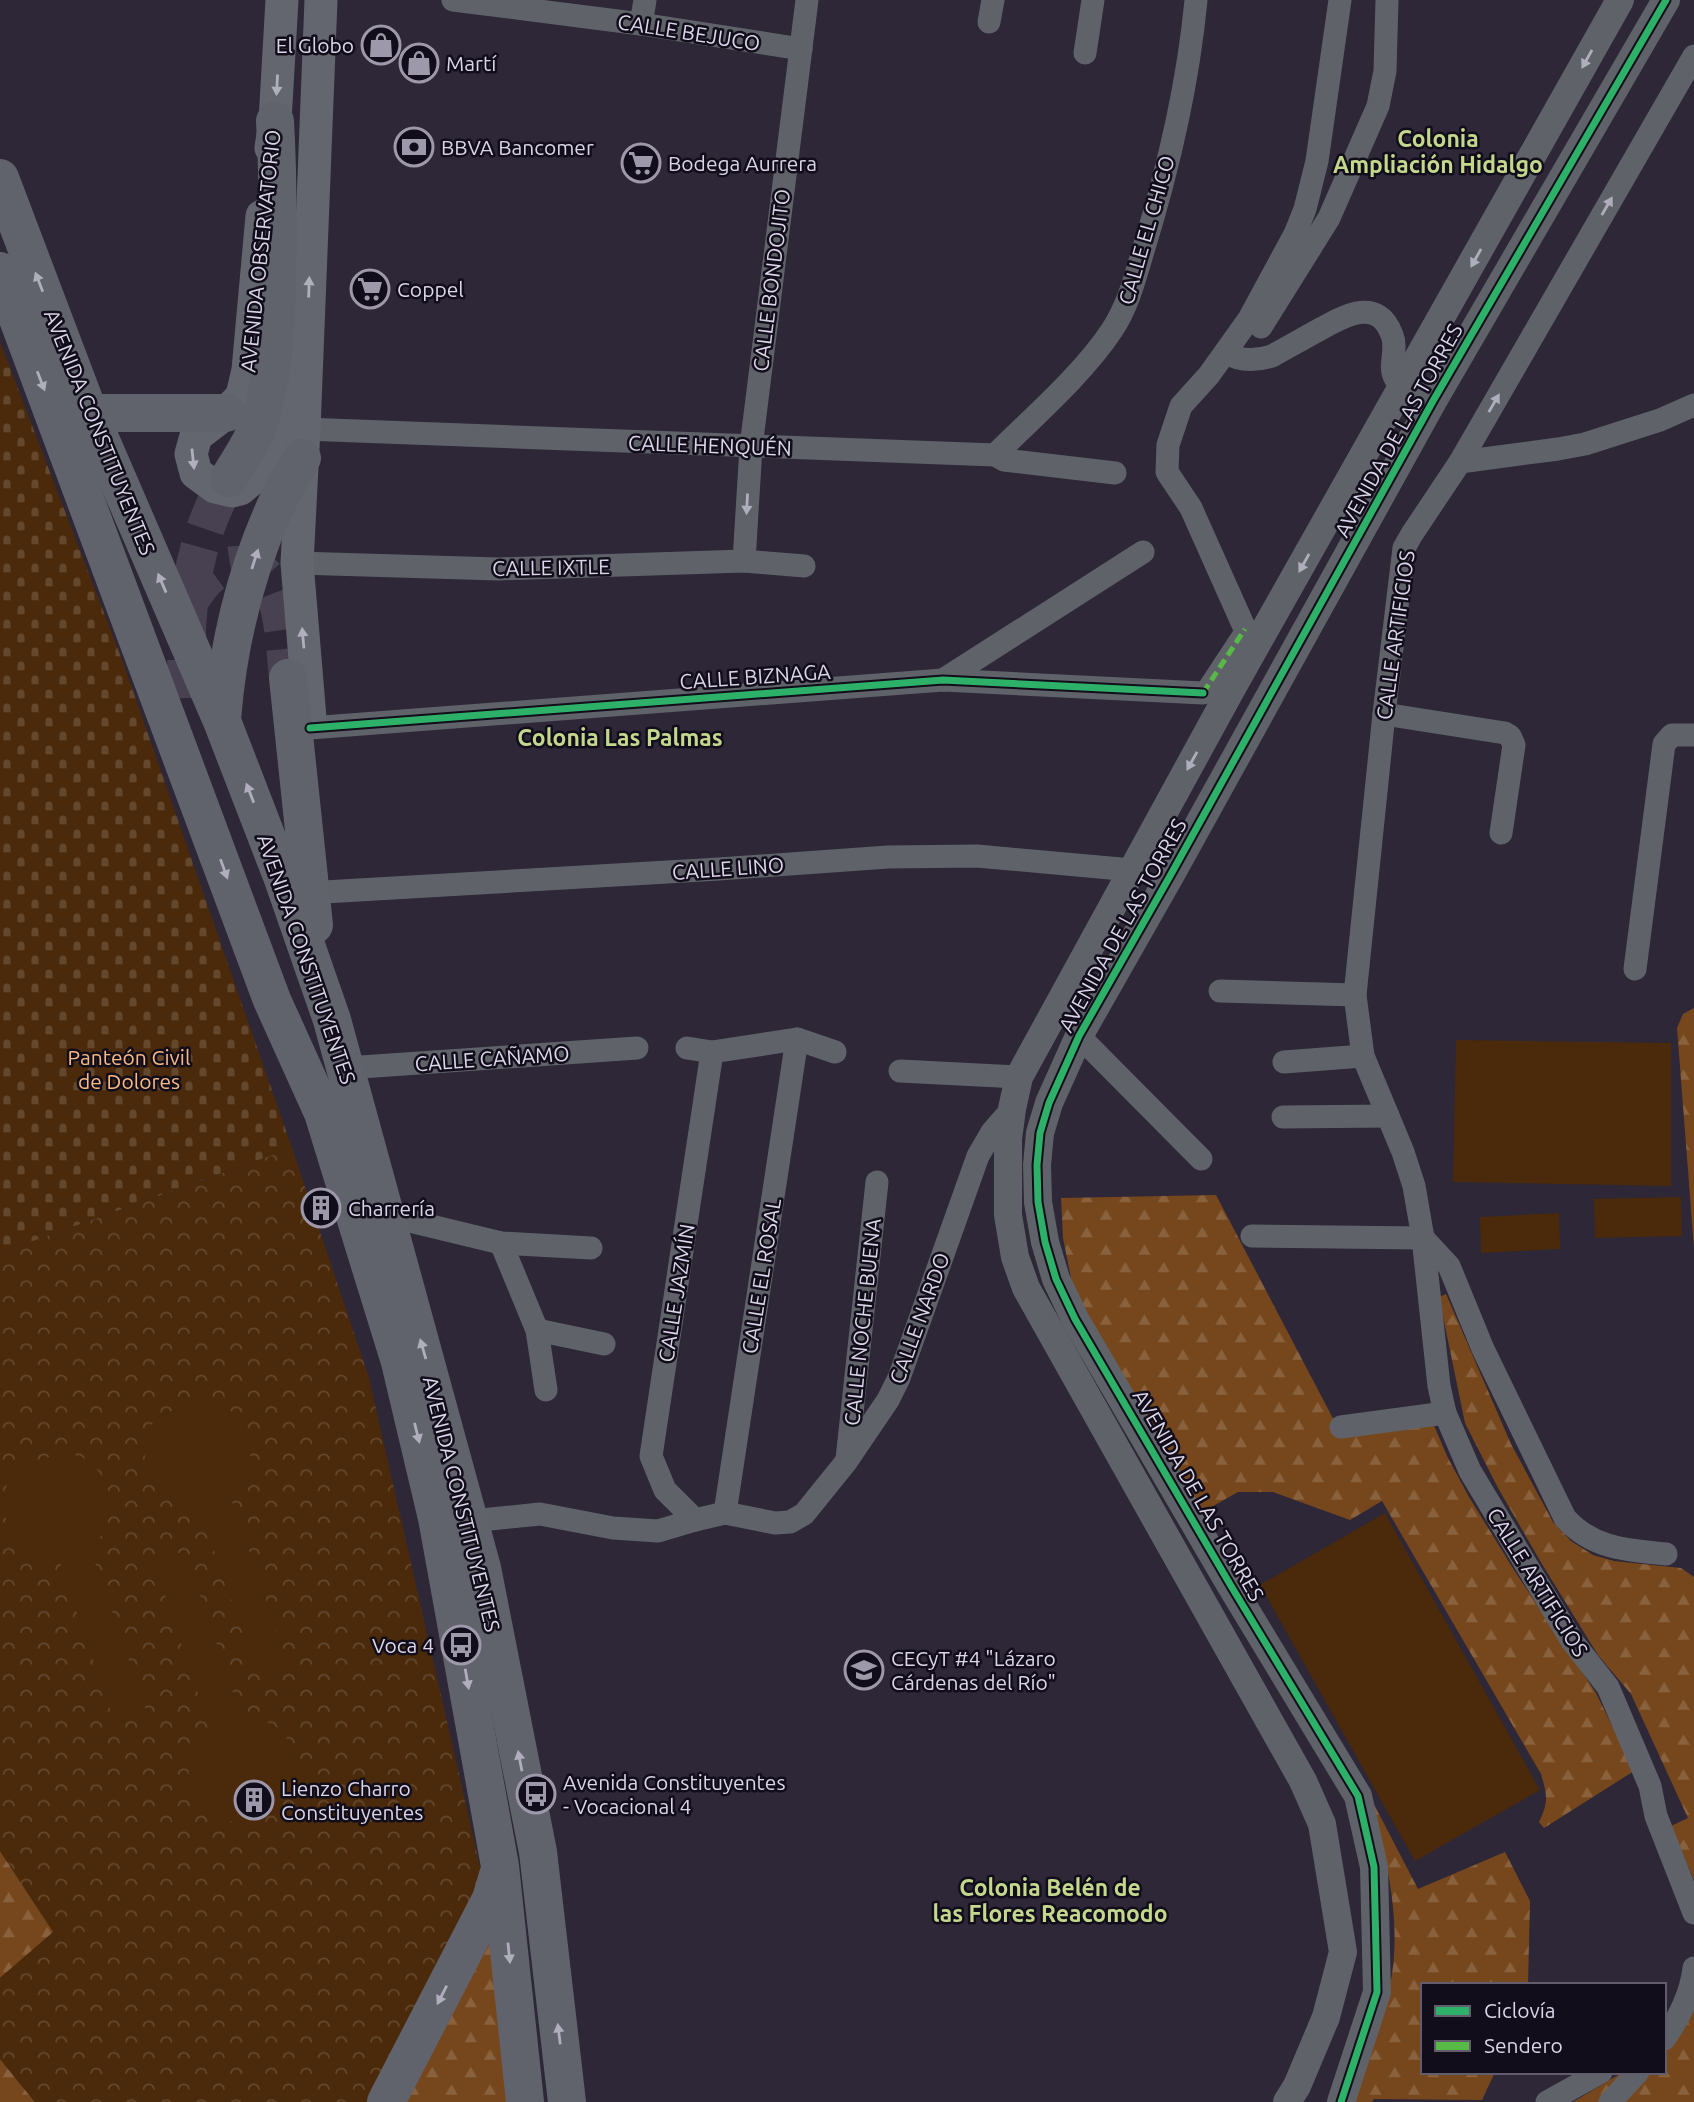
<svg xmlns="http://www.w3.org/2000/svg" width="1694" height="2102" font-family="Ubuntu,sans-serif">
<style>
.forest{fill:url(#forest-firs)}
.cemetery{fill:url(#cemetery-stones)}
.park{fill:url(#park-crowns)}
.garden{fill:#4a2a0a}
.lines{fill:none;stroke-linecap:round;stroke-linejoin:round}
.trunk-tunnel{stroke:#474152;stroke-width:38;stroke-dasharray:38 19;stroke-linecap:butt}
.pedestrian{stroke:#5f6369;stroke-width:18}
.minor{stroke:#5f6369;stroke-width:23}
.tertiary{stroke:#5f6369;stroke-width:28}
.secondary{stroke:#63666e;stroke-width:33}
.trunk{stroke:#60626c;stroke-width:38}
.quiet{stroke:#58b947;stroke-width:5;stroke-dasharray:10 5;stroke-linecap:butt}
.cycleway-casing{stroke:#120d1a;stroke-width:11}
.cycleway{stroke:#2db169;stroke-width:7}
.oneway{fill:#b0adbc}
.oneway2{fill:#b1aebe}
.oneway3{fill:#b0adbd}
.labels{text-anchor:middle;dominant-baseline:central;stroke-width:5;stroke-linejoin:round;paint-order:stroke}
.street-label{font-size:21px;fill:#dbd5e9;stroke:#120d1a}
.poi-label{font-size:21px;fill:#dbd5e9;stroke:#120d1a;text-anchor:start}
.park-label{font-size:21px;fill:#f9ba84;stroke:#120d1a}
.neighbourhood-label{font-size:23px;font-weight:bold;fill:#c4d88d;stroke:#120d1a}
</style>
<defs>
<pattern id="forest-firs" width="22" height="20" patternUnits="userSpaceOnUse" patternTransform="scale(1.75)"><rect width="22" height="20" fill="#76471c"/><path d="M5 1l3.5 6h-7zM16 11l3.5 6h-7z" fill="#89613d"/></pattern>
<pattern id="cemetery-stones" width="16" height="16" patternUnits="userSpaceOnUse" patternTransform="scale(1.75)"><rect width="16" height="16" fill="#4a2a0a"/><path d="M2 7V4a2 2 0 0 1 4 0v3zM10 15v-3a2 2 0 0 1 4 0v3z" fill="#64482e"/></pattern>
<pattern id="park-crowns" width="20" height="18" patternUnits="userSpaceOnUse" patternTransform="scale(1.75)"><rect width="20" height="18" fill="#4a2a0a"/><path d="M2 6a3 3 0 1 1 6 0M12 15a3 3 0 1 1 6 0" fill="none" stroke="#64482e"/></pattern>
</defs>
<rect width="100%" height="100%" fill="#2d2737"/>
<!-- forest -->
<g class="forest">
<polygon points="1694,1008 1694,1248 1677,1028 1683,1014"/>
<path d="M1216,1195l122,233 92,-12 17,40 22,41 45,73 82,123 38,78 -90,57 -5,-6c10,-20 8,-28 2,-48l-159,-273 -32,19 -77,-28h-35l-39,22 -106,-186 -21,-45 -9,-45 -2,-40z"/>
<polygon points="1446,1294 1511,1444 1553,1522 1571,1541 1593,1555 1614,1561 1681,1568 1694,1577 1694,1880 1671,1826 1688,1818 1631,1694 1598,1655 1542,1564 1498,1488 1465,1423 1439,1297"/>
<path d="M1353,1764l65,125 87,-37 25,49 -2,84h-105v87h72l-13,28 -108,-1 -2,3h-24c16,-41 37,-83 44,-128 6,-38 1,-85 -9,-123 -8,-29 -20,-58 -30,-87z"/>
<polygon points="0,1851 54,1932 0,1978"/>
<polygon points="485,1889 509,2102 371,2102"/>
<polygon points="1694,2008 1694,2102 1573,2102 1623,2072 1664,2072 1664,2046"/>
<polygon points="0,2059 35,2102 0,2102"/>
</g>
<!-- cemetery -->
<polygon class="cemetery" points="0,342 124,665 292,1148 0,1253"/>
<!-- park -->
<polygon class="park" points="292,1148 369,1378 485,1889 371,2102 35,2102 0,2059 0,1978 53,1932 0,1851 0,1253"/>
<!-- garden -->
<g class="garden">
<polygon points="1456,1040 1671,1043 1671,1186 1453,1182"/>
<polygon points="1681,1197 1682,1236 1595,1238 1594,1199"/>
<polygon points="1559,1213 1560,1249 1481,1253 1480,1217"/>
<path d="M206,1400c5,2 11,3 16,5 27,14 37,53 20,79 -3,4 -8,8 -12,12l57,165 -31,11 -57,-165c-5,0 -11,0 -16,-2 -28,-7 -43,-38 -37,-65 2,-7 6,-19 13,-23 12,-8 33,-12 47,-17z"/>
<path d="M65,1452c5,2 11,3 16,5 28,14 38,53 20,79 -3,4 -8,8 -11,12l57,165 -32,11 -56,-165c-6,0 -12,-1 -17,-2 -28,-7 -42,-37 -37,-65 2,-7 6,-19 13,-23 13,-8 32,-12 47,-17z"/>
<polygon points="1385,1513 1540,1790 1415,1861 1260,1585"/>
<path d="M185,1551l56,165c11,2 21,3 31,9 53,32 11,115 -49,94 -13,-4 -26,-16 -31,-29 -9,-25 2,-45 17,-63l-55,-166z"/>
</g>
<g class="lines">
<!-- trunk-tunnel -->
<g class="trunk-tunnel">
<path d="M189,602c11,-18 25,-38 49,-37 9,1 19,3 25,9 21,20 22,77 25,104"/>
<path d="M187,698c-3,-78 1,-151 42,-220"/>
</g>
<!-- pedestrian -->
<polyline class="pedestrian" points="1203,693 1245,629"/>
<!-- minor -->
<g class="minor">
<polyline points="453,0 641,24 801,49"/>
<polyline points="989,22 993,0"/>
<polyline points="641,24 645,0"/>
<polyline points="1085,53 1093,0"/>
<polyline points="1694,56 1460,462 1412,534 1404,548 1384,714 1355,995 1363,1056 1403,1152 1414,1186 1423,1238 1439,1386 1445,1413 1470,1471 1572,1641 1608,1687 1650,1786 1656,1816 1694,1913"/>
<polyline points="1261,327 1329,218 1378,106 1385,71 1387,0"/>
<path d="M1226,353c15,9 30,8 46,3 14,-8 29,-16 43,-24 26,-14 62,-38 77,3 6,14 -4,31 3,43 6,8 28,18 38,23"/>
<polyline points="304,429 995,455 1004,460 1115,473"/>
<path d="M995,455c38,-38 88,-81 117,-125 16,-24 23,-52 31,-79 25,-81 45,-166 53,-251"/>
<polyline points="1460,462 1558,449 1585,444 1660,420 1694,405"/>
<polyline points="744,561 751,447 807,0"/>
<polyline points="297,563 498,569 744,561 804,566"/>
<polyline points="1245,629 1191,508 1167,472 1168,445 1181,406 1209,375 1249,319 1295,234 1305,209 1317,161 1340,0"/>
<polyline points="943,680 1143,552"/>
<polyline points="1384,714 1505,733 1510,736 1514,745 1501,833"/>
<polyline points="310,728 943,680 1203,693"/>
<polyline points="324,892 719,869 888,857 977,856 1132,870"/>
<polyline points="1635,969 1664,744 1672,735 1694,735"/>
<polyline points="1220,991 1355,995"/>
<polyline points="1079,1036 1201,1159"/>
<polyline points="687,1048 712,1052 797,1039 835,1052"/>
<polyline points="1284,1062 1363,1056"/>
<polyline points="346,1068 637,1048"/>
<polyline points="900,1071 1019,1077"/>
<polyline points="1283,1117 1388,1116"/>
<polyline points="385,1215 501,1243 591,1248"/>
<path d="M1252,1236l171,2 26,28 34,83 82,169c28,31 62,32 101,36"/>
<polyline points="501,1243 537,1330 546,1390"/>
<polyline points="537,1330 604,1344"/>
<polyline points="1341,1427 1445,1413"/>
<polyline points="847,1459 877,1182"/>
<polyline points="725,1513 797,1039"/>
<polyline points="695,1520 665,1490 651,1456 712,1052"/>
<polyline points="471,1521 540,1514 613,1528 658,1531 695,1520 725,1513 775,1523 790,1522 804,1514 846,1462 888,1400 899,1378 978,1156 992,1132 1012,1109"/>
<path d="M1664,2039c15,-20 27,-46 30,-71"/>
<polyline points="1547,2102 1601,2072"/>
<polyline points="1610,2102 1638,2072"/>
</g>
<!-- tertiary -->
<g class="tertiary">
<polyline points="1287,2102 1297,2086 1326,2017 1343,1952 1322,1824 1303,1781 1026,1288 1015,1257 1008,1215 1008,1139 1012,1109 1019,1077 1232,688 1620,0"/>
<polyline points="1341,2102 1377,1992 1374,1867 1358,1796 1231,1586 1075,1319 1056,1279 1045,1242 1038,1202 1037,1165 1040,1133 1049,1103 1079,1036 1170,876 1433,401 1666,0"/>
</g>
<!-- secondary -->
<g class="secondary">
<polyline points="271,148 275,121 282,0"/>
<polyline points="262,216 248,370 242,396 226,413 196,436 191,454 196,473 215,487 232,491 240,489 257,475 271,453 295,376"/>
<polyline points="310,718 297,563 304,429 321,0"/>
</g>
<!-- trunk -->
<g class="trunk">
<polyline points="0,178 89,413 222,721 283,879 332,1020 482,1568 538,1852 567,2102"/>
<polyline points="0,271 272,1000 323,1113 400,1362 437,1518 500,1866 525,2102"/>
<polyline points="89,413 226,413"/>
<path d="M229,478c12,-20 26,-40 32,-62 14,-49 15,-94 16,-144 1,-50 1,-100 -2,-151"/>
<polyline points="288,678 314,925"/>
<path d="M222,719c6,-73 23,-146 54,-214 7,-16 17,-31 26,-47"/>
<polyline points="386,2102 491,1899 498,1875"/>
</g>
<!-- quiet -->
<polyline class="quiet" points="1203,693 1245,629"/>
<defs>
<g id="cycleway">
<polyline points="310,728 943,680 1203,693"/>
<polyline points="1341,2102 1377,1992 1374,1867 1358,1796 1231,1586 1075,1319 1056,1279 1045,1242 1038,1202 1037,1165 1040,1133 1049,1103 1079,1036 1170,876 1433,401 1666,0"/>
</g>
</defs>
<!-- cycleway casing -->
<use href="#cycleway" class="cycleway-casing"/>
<!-- cycleway -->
<use href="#cycleway" class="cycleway"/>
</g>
<!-- one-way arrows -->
<defs><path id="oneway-solid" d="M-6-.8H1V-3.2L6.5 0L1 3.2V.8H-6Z" transform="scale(1.75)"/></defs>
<g class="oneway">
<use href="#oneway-solid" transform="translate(1587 59) rotate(119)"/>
<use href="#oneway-solid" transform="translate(1607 206) rotate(-60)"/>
<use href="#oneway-solid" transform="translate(1476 258) rotate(119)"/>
<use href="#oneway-solid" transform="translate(1494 403) rotate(-60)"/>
<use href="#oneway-solid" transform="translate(747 504) rotate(93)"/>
<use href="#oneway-solid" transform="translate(1304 563) rotate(119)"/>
<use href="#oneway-solid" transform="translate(1192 761) rotate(119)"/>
</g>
<g class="oneway2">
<use href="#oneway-solid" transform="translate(277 85) rotate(93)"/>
<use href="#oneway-solid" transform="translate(309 287) rotate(-88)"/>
<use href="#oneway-solid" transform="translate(193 459) rotate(84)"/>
<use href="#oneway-solid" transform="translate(303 638) rotate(-95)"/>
</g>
<g class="oneway3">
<use href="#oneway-solid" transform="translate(39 282) rotate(-111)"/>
<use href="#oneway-solid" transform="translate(41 381) rotate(69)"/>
<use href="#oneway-solid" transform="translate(255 559) rotate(-72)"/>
<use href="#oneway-solid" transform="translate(162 583) rotate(-113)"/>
<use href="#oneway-solid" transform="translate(250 793) rotate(-111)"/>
<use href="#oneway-solid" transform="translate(224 869) rotate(70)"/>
<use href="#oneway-solid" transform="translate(423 1349) rotate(-106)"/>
<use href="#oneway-solid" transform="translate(417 1433) rotate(76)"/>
<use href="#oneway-solid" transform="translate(467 1679) rotate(80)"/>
<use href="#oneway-solid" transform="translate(520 1761) rotate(-101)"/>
<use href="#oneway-solid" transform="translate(509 1953) rotate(84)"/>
<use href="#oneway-solid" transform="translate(442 1995) rotate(117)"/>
<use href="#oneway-solid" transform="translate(559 2034) rotate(-97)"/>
</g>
<!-- icons -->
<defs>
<symbol id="shop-ring" viewBox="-11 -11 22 22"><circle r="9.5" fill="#120d1a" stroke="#9e98ab" stroke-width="1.5"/><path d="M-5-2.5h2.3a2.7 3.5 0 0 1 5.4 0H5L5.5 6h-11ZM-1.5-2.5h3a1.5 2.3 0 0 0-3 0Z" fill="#9e98ab"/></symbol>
<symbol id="bank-ring" viewBox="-11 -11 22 22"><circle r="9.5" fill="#120d1a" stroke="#9e98ab" stroke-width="1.5"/><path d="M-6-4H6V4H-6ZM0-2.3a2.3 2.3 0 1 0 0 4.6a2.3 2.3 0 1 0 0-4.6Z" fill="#9e98ab"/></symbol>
<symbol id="supermarket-ring" viewBox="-11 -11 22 22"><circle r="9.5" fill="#120d1a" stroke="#9e98ab" stroke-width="1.5"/><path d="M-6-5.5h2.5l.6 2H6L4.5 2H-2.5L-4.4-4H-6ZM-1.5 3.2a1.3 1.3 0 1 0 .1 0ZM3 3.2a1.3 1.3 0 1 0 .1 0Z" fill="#9e98ab"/></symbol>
<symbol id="building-ring" viewBox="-11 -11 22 22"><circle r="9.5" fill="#120d1a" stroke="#9e98ab" stroke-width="1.5"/><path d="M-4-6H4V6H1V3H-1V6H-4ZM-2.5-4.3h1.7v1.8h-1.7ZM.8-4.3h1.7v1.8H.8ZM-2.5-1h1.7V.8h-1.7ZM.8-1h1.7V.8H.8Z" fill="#9e98ab"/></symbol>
<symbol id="bus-ring" viewBox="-11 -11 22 22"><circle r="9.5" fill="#120d1a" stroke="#9e98ab" stroke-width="1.5"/><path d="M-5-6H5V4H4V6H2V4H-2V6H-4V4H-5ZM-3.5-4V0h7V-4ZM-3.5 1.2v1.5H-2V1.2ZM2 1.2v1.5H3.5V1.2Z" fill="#9e98ab"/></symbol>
<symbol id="school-ring" viewBox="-11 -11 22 22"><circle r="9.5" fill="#120d1a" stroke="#9e98ab" stroke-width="1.5"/><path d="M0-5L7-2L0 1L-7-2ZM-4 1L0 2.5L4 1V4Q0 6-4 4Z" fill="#9e98ab"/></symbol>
</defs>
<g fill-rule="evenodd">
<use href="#shop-ring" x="359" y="23" width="44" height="44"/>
<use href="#shop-ring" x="397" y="41" width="44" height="44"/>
<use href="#bank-ring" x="392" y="125" width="44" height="44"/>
<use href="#supermarket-ring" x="619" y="141" width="44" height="44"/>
<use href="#supermarket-ring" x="348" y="267" width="44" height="44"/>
<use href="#building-ring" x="299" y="1186" width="44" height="44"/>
<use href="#bus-ring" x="439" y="1623" width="44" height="44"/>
<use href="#school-ring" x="842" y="1648" width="44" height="44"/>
<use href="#bus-ring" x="514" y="1772" width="44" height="44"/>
<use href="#building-ring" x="232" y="1778" width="44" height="44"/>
</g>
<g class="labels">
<!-- street labels -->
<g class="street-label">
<text transform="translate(689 32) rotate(9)">CALLE BEJUCO</text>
<text transform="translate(1146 230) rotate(-74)">CALLE EL CHICO</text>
<text transform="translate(260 251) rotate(-84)">AVENIDA OBSERVATORIO</text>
<text transform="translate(771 280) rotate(-83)">CALLE BONDOJITO</text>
<text transform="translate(1398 430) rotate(-61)">AVENIDA DE LAS TORRES</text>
<text transform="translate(100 432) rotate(68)">AVENIDA CONSTITUYENTES</text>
<text transform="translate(710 445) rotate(2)">CALLE HENQUÉN</text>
<text transform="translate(551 567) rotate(-1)">CALLE IXTLE</text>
<text transform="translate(1395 635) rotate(-82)">CALLE ARTIFICIOS</text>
<text transform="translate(755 676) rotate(-4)">CALLE BIZNAGA</text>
<text transform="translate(728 868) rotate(-4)">CALLE LINO</text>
<text transform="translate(1122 925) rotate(-61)">AVENIDA DE LAS TORRES</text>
<text transform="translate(307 959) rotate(71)">AVENIDA CONSTITUYENTES</text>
<text transform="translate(492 1058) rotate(-4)">CALLE CAÑAMO</text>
<text transform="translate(761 1276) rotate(-81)">CALLE EL ROSAL</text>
<text transform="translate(676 1293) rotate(-81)">CALLE JAZMÍN</text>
<text transform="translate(919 1318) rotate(-70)">CALLE NARDO</text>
<text transform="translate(862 1322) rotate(-84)">CALLE NOCHE BUENA</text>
<text transform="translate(1199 1495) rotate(60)">AVENIDA DE LAS TORRES</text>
<text transform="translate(462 1504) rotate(76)">AVENIDA CONSTITUYENTES</text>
<text transform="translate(1538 1582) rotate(58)">CALLE ARTIFICIOS</text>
</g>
<!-- poi labels -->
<g class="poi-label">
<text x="354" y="45" text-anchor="end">El Globo</text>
<text x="446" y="63">Martí</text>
<text x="441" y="147">BBVA Bancomer</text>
<text x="668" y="163">Bodega Aurrera</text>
<text x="397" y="289">Coppel</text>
<text x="348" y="1208">Charrería</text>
<text x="434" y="1645" text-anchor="end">Voca 4</text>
<text x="891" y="1658">CECyT #4 "Lázaro<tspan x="891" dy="24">Cárdenas del Río"</tspan></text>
<text x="563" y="1782">Avenida Constituyentes<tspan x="563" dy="24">- Vocacional 4</tspan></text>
<text x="281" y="1788">Lienzo Charro<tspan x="281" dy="24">Constituyentes</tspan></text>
</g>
<!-- park labels -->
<g class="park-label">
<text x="129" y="1057">Panteón Civil<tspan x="129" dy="24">de Dolores</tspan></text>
</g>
<!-- neighbourhood labels -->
<g class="neighbourhood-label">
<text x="1438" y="138">Colonia<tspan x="1438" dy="26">Ampliación Hidalgo</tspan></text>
<text x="620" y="737">Colonia Las Palmas</text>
<text x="1050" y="1887">Colonia Belén de<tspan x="1050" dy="26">las Flores Reacomodo</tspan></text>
</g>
</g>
<!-- legend -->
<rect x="1421" y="1983" width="245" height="91" fill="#120d1a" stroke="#625d6d" stroke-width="2"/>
<rect x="1435" y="2006" width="35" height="10" fill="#2db169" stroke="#625d6d" stroke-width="2"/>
<text x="1484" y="2018" font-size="21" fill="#dbd5e9">Ciclovía</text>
<rect x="1435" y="2041" width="35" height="10" fill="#58b947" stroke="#625d6d" stroke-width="2"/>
<text x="1484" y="2053" font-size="21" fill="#dbd5e9">Sendero</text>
</svg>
